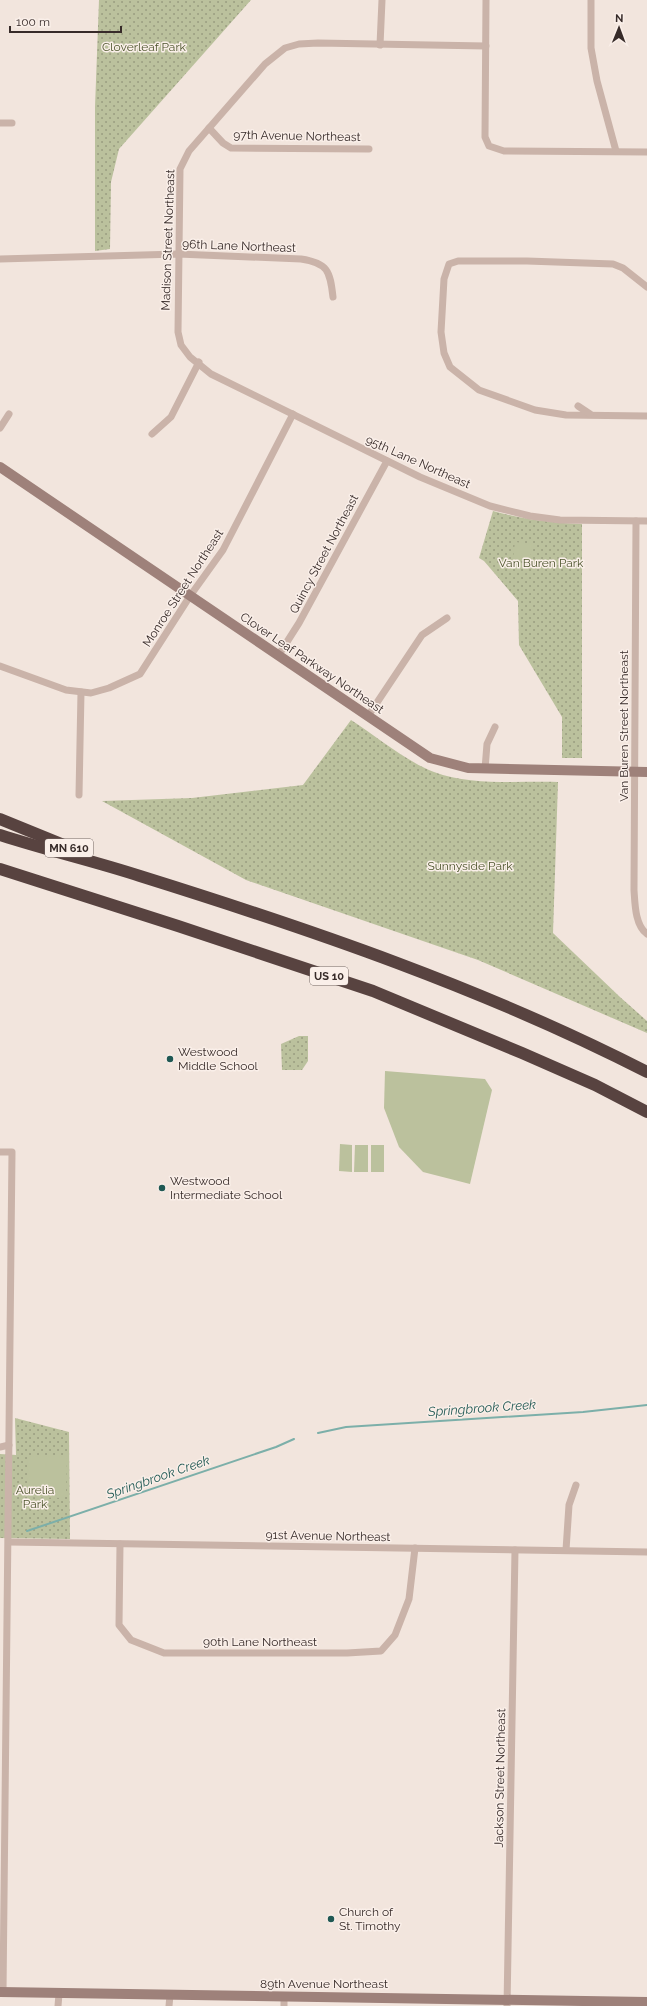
<svg xmlns="http://www.w3.org/2000/svg" width="647" height="2006" font-family="Raleway,sans-serif">
<style>
.park{fill:url(#park-dots)}
.garden{fill:#bbc19d}
.lines{fill:none;stroke-linecap:round;stroke-linejoin:round}
.stream{stroke:#7cafa9;stroke-width:2}
.street{stroke:#cab3a9;stroke-width:7}
.secondary{stroke:#9e817a;stroke-width:10}
.highway{stroke:#584340;stroke-width:12}
.poi-dot{fill:#1f5853;stroke:#faefe9;stroke-width:1.5}
.labels{text-anchor:middle;dominant-baseline:central;stroke-width:3;stroke-linejoin:round;paint-order:stroke}
.shield{fill:#faefe9;stroke:#726663;stroke-width:1}
.shield-label{font-size:11px;font-weight:bold;fill:#372b29}
.park-label{font-size:12px;fill:#4d552d;stroke:#faefe9}
.street-label{font-size:12px;fill:#372b29;stroke:#faefe9}
.poi-label{font-size:12px;fill:#372b29;stroke:#faefe9;text-anchor:start}
.water-label{font-size:13px;font-style:italic;fill:#1f5853;stroke:#faefe9}
</style>
<defs>
<pattern id="park-dots" width="8" height="8" patternUnits="userSpaceOnUse"><rect width="8" height="8" fill="#bbc19d"/><path d="M2 2h.1M6 6h.1" fill="none" stroke="#999d80" stroke-width="1.8" stroke-linecap="round"/></pattern>
</defs>
<rect width="100%" height="100%" fill="#f2e5dd"/>
<!-- park -->
<g class="park">
<polygon points="99,0 251,0 119,149 111,182 110,249 95,251 95,107"/>
<path d="M493,511c29,8 59,12 89,13v234h-20v-41l-43,-72 -1,-44 -34,-40 -5,-3z"/>
<path d="M351,720c25,16 56,42 83,52 38,14 84,9 124,10l-5,151 67,64 27,24v12l-169,-73 -232,-80 -144,-79 90,-3 111,-13z"/>
<polygon points="299,1036 308,1036 308,1061 302,1070 282,1070 281,1044"/>
<polygon points="15,1418 69,1432 70,1539 0,1538 0,1454 16,1455"/>
</g>
<!-- garden -->
<g class="garden">
<polygon points="515,542 532,544 530,562 513,559"/>
<polygon points="385,1071 485,1079 492,1090 470,1184 423,1172 399,1147 384,1108"/>
<polygon points="340,1144 352,1145 352,1172 339,1171"/>
<polygon points="355,1145 368,1145 368,1172 354,1172"/>
<rect x="371" y="1145" width="13" height="27"/>
<polygon points="28,1456 67,1457 66,1494 62,1498 27,1497"/>
</g>
<g class="lines">
<!-- stream -->
<g class="stream">
<polyline points="318,1433 346,1427 583,1412 647,1405"/>
<polyline points="27,1531 276,1447 294,1439"/>
</g>
<!-- street -->
<g class="street">
<polyline points="486,0 485,137 489,146 504,151 647,152"/>
<polyline points="591,0 591,48 597,81 616,151"/>
<polyline points="380,45 382,0"/>
<polyline points="486,46 318,43 299,44 285,48 265,64 189,151 180,169 178,332 181,345 190,357 211,374 420,477 490,506 530,516 560,520 647,521"/>
<polyline points="0,123 12,123"/>
<polyline points="209,128 223,143 231,148 369,149"/>
<path d="M0,259l178,-5 123,5c27,4 29,12 32,38"/>
<polyline points="647,287 623,268 613,264 527,261 458,261 449,264 444,279 441,332 444,353 450,367 479,390 535,410 566,415 647,416"/>
<polyline points="578,406 590,414"/>
<polyline points="0,428 9,414"/>
<polyline points="152,434 171,417 199,362"/>
<path d="M636,521l-2,369c1,14 1,35 13,44"/>
<polyline points="278,656 299,623 387,461"/>
<polyline points="0,666 66,690 91,693 109,688 140,674 190,596 223,550 293,414"/>
<polyline points="368,716 422,635 447,618"/>
<polyline points="485,769 487,744 495,727"/>
<polyline points="79,795 81,692"/>
<polyline points="0,1152 12,1152 3,1992"/>
<polyline points="0,1447 9,1445"/>
<polyline points="9,1542 647,1552"/>
<polyline points="120,1544 119,1625 131,1640 164,1653 347,1653 381,1651 395,1635 409,1599 415,1548"/>
<polyline points="566,1550 569,1505 576,1485"/>
<polyline points="58,2006 59,1994"/>
<polyline points="169,2006 170,1995"/>
<polyline points="284,2006 284,1997"/>
<polyline points="507,2006 515,1550"/>
</g>
<!-- secondary -->
<g class="secondary">
<polyline points="0,467 430,758 468,768 647,772"/>
<polyline points="0,1992 647,2002"/>
</g>
<!-- highway -->
<g class="highway">
<polyline points="0,819 81,852"/>
<path d="M0,835c46,15 94,26 140,41 173,54 345,113 507,196"/>
<polyline points="0,869 178,926 373,991 522,1053 595,1085 647,1112"/>
</g>
</g>
<!-- markers -->
<g class="poi-dot">
<circle cx="170" cy="1059" r="4"/>
<circle cx="162" cy="1188" r="4"/>
<circle cx="331" cy="1919" r="4"/>
</g>
<g class="labels">
<!-- shield labels -->
<g class="shield">
<rect x="45" y="839" width="48" height="18" rx="3"/>
<rect x="310" y="967" width="38" height="18" rx="3"/>
</g>
<g class="shield-label">
<text x="69" y="848">MN 610</text>
<text x="329" y="976">US 10</text>
</g>
<!-- park labels -->
<g class="park-label">
<text x="144" y="47">Cloverleaf Park</text>
<text x="541" y="563">Van Buren Park</text>
<text x="470" y="866">Sunnyside Park</text>
<text x="35" y="1490">Aurelia<tspan x="35" dy="14">Park</tspan></text>
</g>
<!-- street labels -->
<g class="street-label">
<text transform="translate(297 136) rotate(1)">97th Avenue Northeast</text>
<text transform="translate(168 240) rotate(-88)">Madison Street Northeast</text>
<text transform="translate(239 246) rotate(2)">96th Lane Northeast</text>
<text transform="translate(418 462) rotate(24)">95th Lane Northeast</text>
<text transform="translate(324 554) rotate(-62)">Quincy Street Northeast</text>
<text transform="translate(183 588) rotate(-57)">Monroe Street Northeast</text>
<text transform="translate(312 663) rotate(34)">Clover Leaf Parkway Northeast</text>
<text transform="translate(624 726) rotate(-90)">Van Buren Street Northeast</text>
<text transform="translate(328 1536) rotate(1)">91st Avenue Northeast</text>
<text x="260" y="1642">90th Lane Northeast</text>
<text transform="translate(500 1778) rotate(-89)">Jackson Street Northeast</text>
<text x="324" y="1984">89th Avenue Northeast</text>
</g>
<!-- poi labels -->
<g class="poi-label">
<text x="178" y="1052">Westwood<tspan x="178" dy="14">Middle School</tspan></text>
<text x="170" y="1181">Westwood<tspan x="170" dy="14">Intermediate School</tspan></text>
<text x="339" y="1912">Church of<tspan x="339" dy="14">St. Timothy</tspan></text>
</g>
<!-- water labels -->
<g class="water-label">
<text transform="translate(482 1408) rotate(-4)">Springbrook Creek</text>
<text transform="translate(158 1477) rotate(-19)">Springbrook Creek</text>
</g>
</g>
<!-- north arrow -->
<g transform="translate(619 28) rotate(1)" stroke="#faefe9" stroke-width="3" paint-order="stroke">
<path d="M0-3L7 15L0 10L-7 15Z" fill="#372b29"/>
<text y="-6" font-size="11" font-weight="bold" text-anchor="middle" fill="#372b29">N</text>
</g>
<!-- scale -->
<path d="M10 26v6h111v-6" fill="none" stroke="#372b29" stroke-width="2"/>
<text x="16" y="26" font-size="12" fill="#372b29" stroke="#faefe9" stroke-width="3" paint-order="stroke">100 m</text>
</svg>
